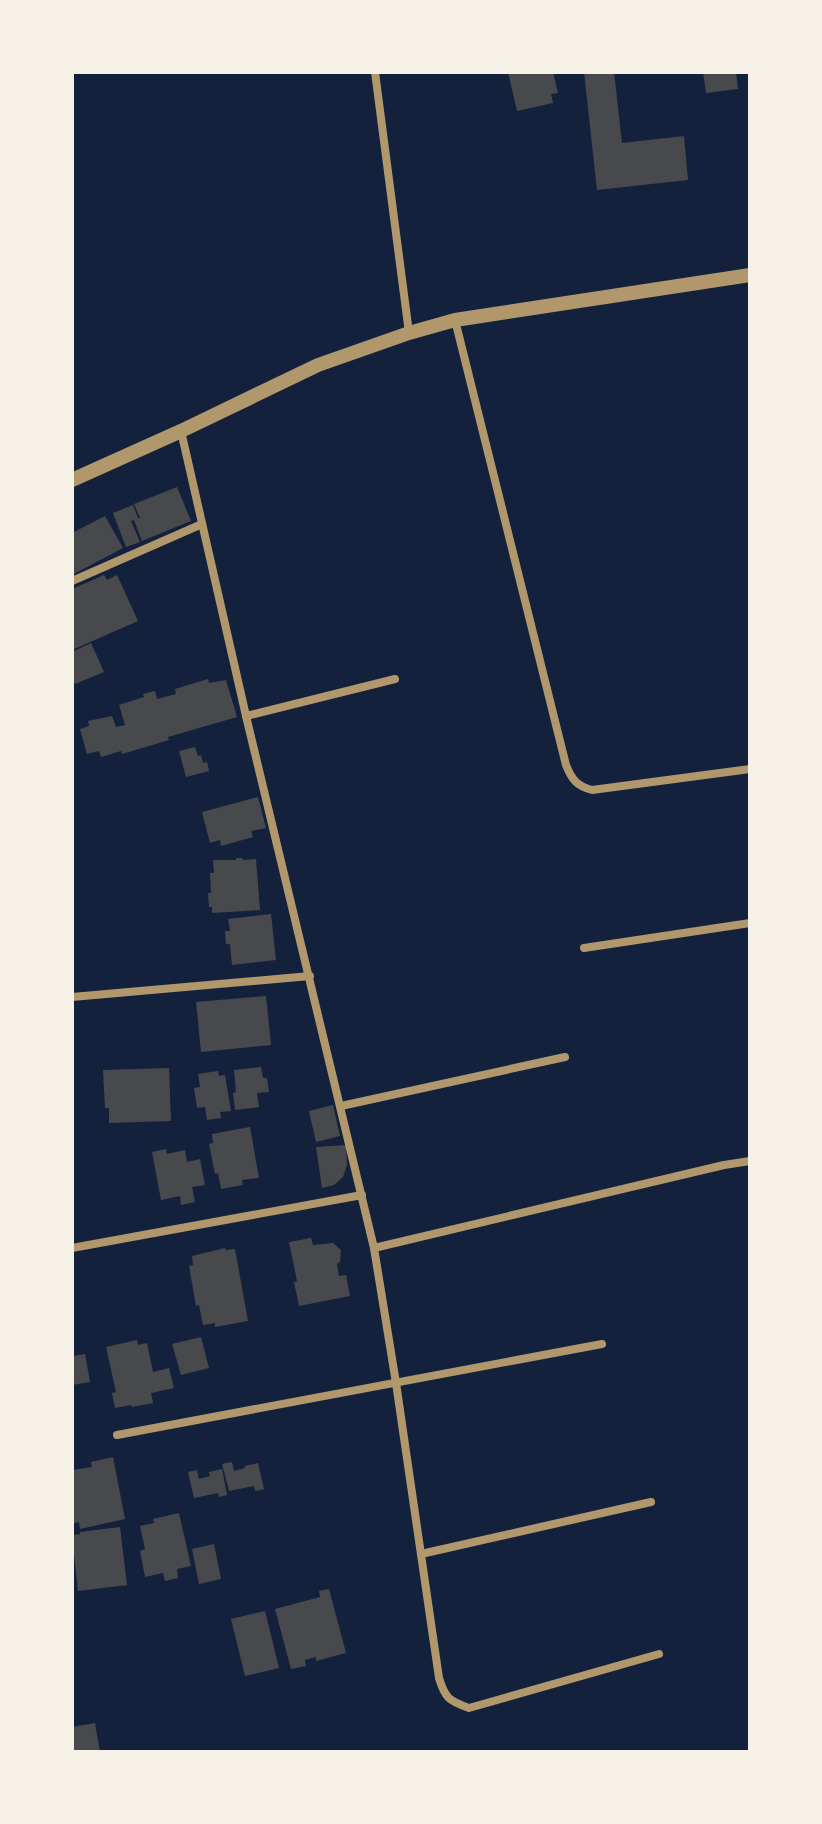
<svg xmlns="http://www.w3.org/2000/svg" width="822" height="1824" font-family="Mulish,sans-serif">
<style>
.building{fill:#48494c}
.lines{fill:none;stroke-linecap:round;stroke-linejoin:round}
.minor{stroke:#b1986c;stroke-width:8}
.tertiary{stroke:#b1986c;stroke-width:14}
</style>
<rect width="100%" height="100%" fill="#14213d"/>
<!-- building -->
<g class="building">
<polygon points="508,72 553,72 558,93 551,94 553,103 517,111"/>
<polygon points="584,72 614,72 622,143 684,136 688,180 597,190"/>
<polygon points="703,72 736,72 738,89 706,93"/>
<polygon points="177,487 191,521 142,541 134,520 131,521 140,542 126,547 113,513 133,505 138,518 140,518 134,504"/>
<polygon points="105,516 123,548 72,575 72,533"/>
<polygon points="104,575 107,580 117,575 138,621 72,650 72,589"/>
<polygon points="91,643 104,672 75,684 72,677 72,652"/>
<polygon points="208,679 209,683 226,680 237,717 168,737 169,740 122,754 121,751 101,757 99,751 87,754 80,729 89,726 88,721 112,716 116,727 125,725 119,705 144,697 143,694 155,691 157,699 176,694 175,689"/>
<polygon points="195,747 198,756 201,755 203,763 207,762 209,771 186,777 179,751"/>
<polygon points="258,797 266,828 251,831 253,837 221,846 220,840 210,843 202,812"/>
<polygon points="236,858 242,858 243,860 256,859 260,910 212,913 212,907 209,907 208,893 211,893 210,873 214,873 213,860 236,860"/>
<polygon points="271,914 276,960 232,965 230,944 226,944 225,931 230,931 228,919"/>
<polygon points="266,996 271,1045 201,1052 196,1002"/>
<polygon points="261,1067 263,1078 267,1078 269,1092 257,1093 259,1107 235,1110 233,1093 236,1092 234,1070"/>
<polygon points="169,1068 171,1121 109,1123 109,1108 105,1108 103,1070"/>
<polygon points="218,1071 219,1076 225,1075 231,1111 220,1112 221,1118 207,1120 205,1107 197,1108 194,1088 200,1087 198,1074"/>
<polygon points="333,1105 340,1136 316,1142 309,1111"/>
<polygon points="250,1127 259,1178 242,1180 243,1185 221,1189 218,1173 215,1174 209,1144 213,1143 212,1134"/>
<polygon points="346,1145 347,1165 343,1177 334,1185 322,1188 316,1147"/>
<polygon points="166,1149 167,1154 185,1150 187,1162 200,1159 205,1185 192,1187 195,1202 181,1205 180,1196 161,1200 152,1152"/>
<polygon points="311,1238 313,1245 333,1243 341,1250 340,1262 337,1264 339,1276 346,1275 350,1296 299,1306 294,1282 297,1281 289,1242"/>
<polygon points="225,1248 226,1250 235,1249 248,1321 215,1327 215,1323 203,1325 199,1305 196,1306 189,1266 193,1265 192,1256"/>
<polygon points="201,1337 209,1368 181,1375 172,1344"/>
<polygon points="137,1340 138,1345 147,1343 153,1372 169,1368 174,1388 151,1393 153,1403 132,1407 131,1405 115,1408 112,1393 116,1392 106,1347"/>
<polygon points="85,1354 90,1382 72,1385 72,1356"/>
<polygon points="113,1457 125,1519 80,1529 79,1522 72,1524 72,1470 92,1467 91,1462"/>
<polygon points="232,1462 234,1471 245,1468 245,1466 258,1463 264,1489 255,1491 254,1486 229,1491 222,1464"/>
<polygon points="222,1469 227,1495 219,1497 218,1493 194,1498 188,1472 197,1470 199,1479 210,1476 209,1472"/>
<polygon points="179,1513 191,1566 177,1569 178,1578 165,1581 163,1573 145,1577 140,1551 145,1549 140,1526 154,1523 153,1519"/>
<polygon points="120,1527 127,1585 78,1591 72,1535 80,1534 80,1532"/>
<polygon points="214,1544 221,1579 199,1584 192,1549"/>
<polygon points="329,1589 346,1653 316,1661 316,1657 305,1660 306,1666 291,1669 275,1609 320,1597 319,1591"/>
<polygon points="265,1611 279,1668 245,1676 231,1619"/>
<polygon points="95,1723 100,1752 72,1752 72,1727"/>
</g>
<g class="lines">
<!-- minor -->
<g class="minor">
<polyline points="375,72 409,333"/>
<path d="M455,320l111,445c6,15 11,21 26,25l158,-21"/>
<path d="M181,431l65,285 128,532 22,135 43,295c6,20 10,23 30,30l190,-54"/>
<polyline points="72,581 202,524"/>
<polyline points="246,716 395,679"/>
<polyline points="584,948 750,923"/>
<polyline points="72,997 310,976"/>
<polyline points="341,1106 565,1057"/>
<polyline points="72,1248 362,1195"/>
<polyline points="374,1248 724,1165 750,1161"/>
<polyline points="117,1435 602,1344"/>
<polyline points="421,1554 651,1502"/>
</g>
<!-- tertiary -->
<polyline class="tertiary" points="72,480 181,431 318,365 409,333 455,320 750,275"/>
</g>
<!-- border -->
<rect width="822" height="1824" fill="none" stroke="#f6f1e7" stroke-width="148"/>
</svg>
